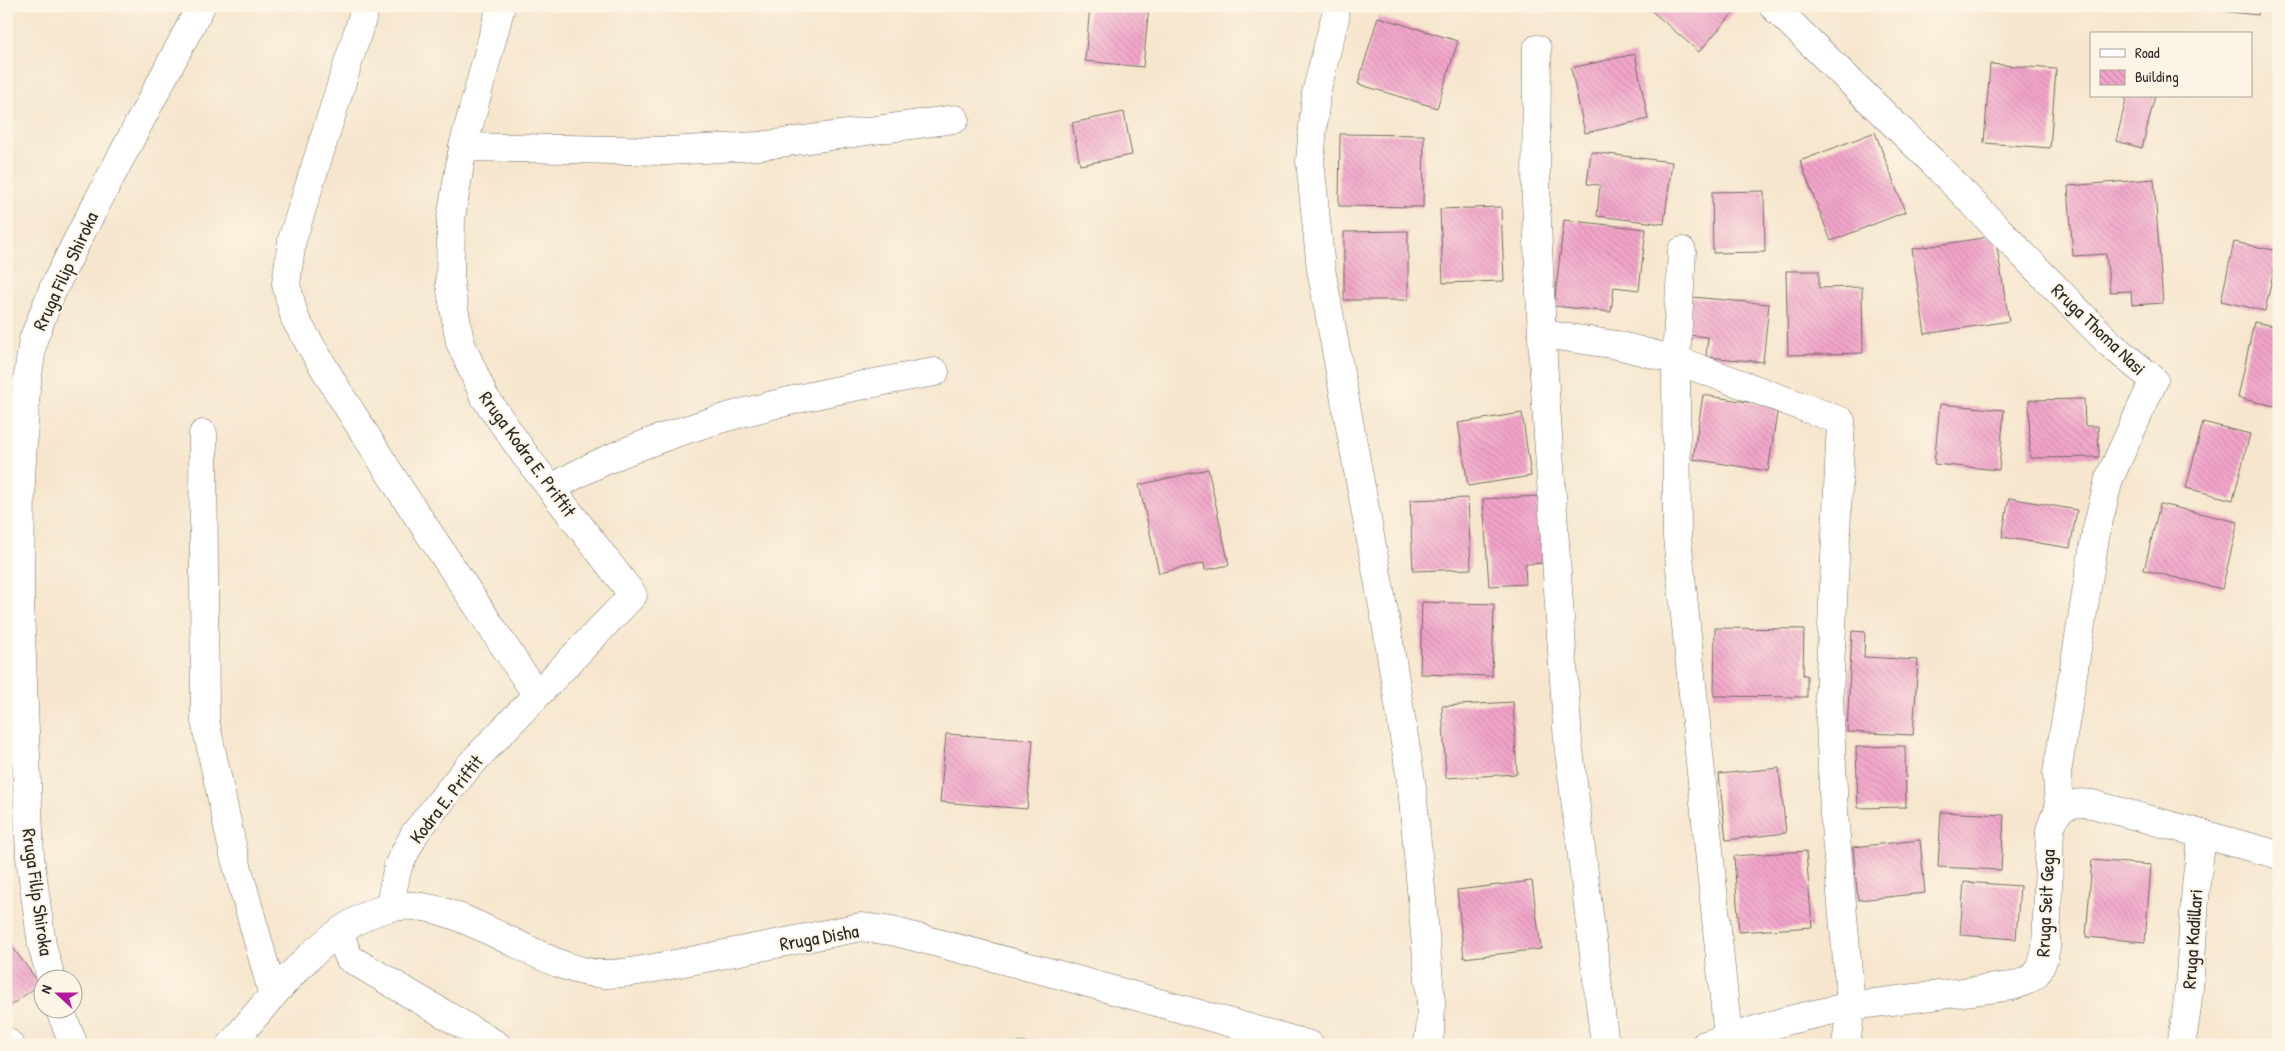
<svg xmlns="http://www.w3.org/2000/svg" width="2285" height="1051" font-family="'Patrick Hand',sans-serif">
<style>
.building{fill:url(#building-back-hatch)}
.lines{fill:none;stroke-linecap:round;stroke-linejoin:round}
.minor-casing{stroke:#726c64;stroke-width:29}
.minor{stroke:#fff;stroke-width:28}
.labels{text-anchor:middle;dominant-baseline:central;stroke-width:4;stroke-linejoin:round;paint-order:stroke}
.street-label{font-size:19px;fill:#2b2b2b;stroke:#fcf5e5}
</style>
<defs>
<pattern id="building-back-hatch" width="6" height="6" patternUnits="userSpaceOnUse" patternTransform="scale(1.25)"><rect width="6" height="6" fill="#f1a4c9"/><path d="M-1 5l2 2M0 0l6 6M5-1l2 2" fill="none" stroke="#cf8dad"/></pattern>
</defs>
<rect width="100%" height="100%" fill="#fcf5e5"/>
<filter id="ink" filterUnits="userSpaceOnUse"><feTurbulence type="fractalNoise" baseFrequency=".02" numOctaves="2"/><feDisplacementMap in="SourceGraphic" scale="10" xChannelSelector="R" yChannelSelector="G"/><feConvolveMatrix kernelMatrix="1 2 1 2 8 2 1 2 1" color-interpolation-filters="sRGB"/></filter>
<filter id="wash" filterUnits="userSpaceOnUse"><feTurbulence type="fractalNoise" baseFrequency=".0096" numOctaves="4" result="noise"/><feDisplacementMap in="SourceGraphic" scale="20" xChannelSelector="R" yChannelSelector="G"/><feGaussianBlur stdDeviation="1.12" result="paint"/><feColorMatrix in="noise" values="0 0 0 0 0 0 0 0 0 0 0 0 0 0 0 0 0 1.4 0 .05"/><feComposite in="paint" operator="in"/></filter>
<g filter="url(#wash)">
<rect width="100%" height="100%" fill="#f6e6cd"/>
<g id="blocks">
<!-- building -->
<g class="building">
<polygon points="1090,6 1149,6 1143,67 1085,61"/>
<polygon points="1646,6 1728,6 1734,12 1699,52"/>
<polygon points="2203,6 2259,6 2258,15 2202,9"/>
<polygon points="1378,17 1458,41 1437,108 1358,84"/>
<polygon points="1635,54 1648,119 1585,133 1571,68"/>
<polygon points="1990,64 2056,69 2050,148 1984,143"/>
<polygon points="2127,96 2155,96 2142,148 2116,141"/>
<polygon points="1124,112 1132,155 1080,165 1072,123"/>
<polygon points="1875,132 1905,212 1831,241 1800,161"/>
<polygon points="1340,134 1424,135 1423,207 1339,206"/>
<polygon points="1591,152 1672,162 1664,224 1597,216 1600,185 1587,184"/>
<polygon points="2154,179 2163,303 2132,305 2131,291 2110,292 2106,254 2073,256 2068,186"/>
<polygon points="1764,191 1765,252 1713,253 1712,192"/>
<polygon points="1501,207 1504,281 1443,283 1440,209"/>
<polygon points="1564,220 1646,229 1639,290 1614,287 1611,312 1554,306"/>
<polygon points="1408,231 1408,300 1344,300 1344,232"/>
<polygon points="1995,236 2009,321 1925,334 1912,249"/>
<polygon points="2234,242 2278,251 2265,311 2221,301"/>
<polygon points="1786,271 1819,271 1819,288 1862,287 1863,353 1788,355"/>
<polygon points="1692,297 1769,304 1763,362 1706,357 1708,337 1688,335"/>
<polygon points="2254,322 2279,327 2279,407 2238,398"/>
<polygon points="1703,395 1778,407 1768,471 1693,459"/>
<polygon points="2084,399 2085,426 2098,426 2099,457 2030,458 2029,400"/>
<polygon points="1940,404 2004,410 1999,470 1934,464"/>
<polygon points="1522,413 1531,476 1468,486 1458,423"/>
<polygon points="2203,422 2250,434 2233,500 2186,488"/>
<polygon points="1208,469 1229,565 1205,570 1204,563 1159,573 1139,485"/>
<polygon points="1540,496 1545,563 1525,564 1526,584 1489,586 1483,499"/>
<polygon points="1468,498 1471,569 1413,571 1410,500"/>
<polygon points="2009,498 2077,510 2070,548 2002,537"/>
<polygon points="2160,504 2238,522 2222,589 2144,570"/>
<polygon points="1422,602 1494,604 1492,676 1420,674"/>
<polygon points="1715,628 1804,629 1803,675 1807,675 1807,697 1714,696"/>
<polygon points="1852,631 1865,632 1864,657 1918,660 1913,735 1847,732"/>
<polygon points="1513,702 1517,774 1446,778 1442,706"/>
<polygon points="946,734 1033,740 1027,809 940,802"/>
<polygon points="1905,746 1906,807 1858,808 1856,747"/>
<polygon points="1779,768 1786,833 1726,840 1719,774"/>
<polygon points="1941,812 2004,815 2001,870 1938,867"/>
<polygon points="1920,840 1925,893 1858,900 1853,847"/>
<polygon points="1806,851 1812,927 1739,932 1734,856"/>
<polygon points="2092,860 2151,865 2145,942 2086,937"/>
<polygon points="1532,881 1541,949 1464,958 1457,890"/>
<polygon points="1964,882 2020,886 2016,939 1960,935"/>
<polygon points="6,939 40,984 6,1009"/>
<polygon points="1058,1042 1058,1045 1011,1045 1011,1043"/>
</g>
</g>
</g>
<g filter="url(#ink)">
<use href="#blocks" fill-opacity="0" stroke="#726c64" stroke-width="1"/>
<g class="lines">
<defs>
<g id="minor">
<polyline points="366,6 292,240 286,284 295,319 339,393 401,491 536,694"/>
<polyline points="1773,6 1932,161 2110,344 2154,380 2109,479 2096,532 2057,773 2059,810"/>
<polyline points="1335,18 1316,93 1310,161 1321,269 1386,623 1412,787 1431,1003 1430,1033 1427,1045"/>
<polyline points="1537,49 1536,200 1543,359 1568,742 1605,1045"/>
<polyline points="463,147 666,151 759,146 955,119"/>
<polyline points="1682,251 1676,360 1677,537 1728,1037"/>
<polyline points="1543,334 1617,345 1676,360 1841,421 1829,696 1834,814 1851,1006 1846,1045"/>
<polyline points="203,434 205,721 234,855 273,995"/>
<path d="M551,489c40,-25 84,-42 128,-57 84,-28 169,-45 256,-60"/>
<polyline points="389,907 398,866 415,833 468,767 633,595 525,455 484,396 460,342 450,285 451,218 463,147 501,6"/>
<polyline points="339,932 349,958 497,1045"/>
<polyline points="51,978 42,945 30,857 20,608 21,477 26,389 33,340 53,289 82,231 201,6"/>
<polyline points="59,1008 74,1045"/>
<polyline points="6,1041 10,1045"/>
<path d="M231,1045c38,-46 97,-123 157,-137 38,-9 79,12 112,28 33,15 68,37 105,38 30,0 61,-9 90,-14 55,-11 111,-22 166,-33l31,4 164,43 254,71"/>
<path d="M1705,1045l84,-25 62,-14 161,-20c24,-7 29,-13 34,-38l4,-117c6,-25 18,-30 42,-27l187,51"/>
<path d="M2181,1045c14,-70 9,-141 22,-211"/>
</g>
</defs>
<!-- minor casing -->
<use href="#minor" class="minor-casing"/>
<!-- minor -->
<use href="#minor" class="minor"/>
</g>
</g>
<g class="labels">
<!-- street labels -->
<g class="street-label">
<text transform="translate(65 271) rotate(-65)">Rruga Filip Shiroka</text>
<text transform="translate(2099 329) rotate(44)">Rruga Thoma Nasi</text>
<text transform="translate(528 454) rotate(54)">Rruga Kodra E. Priftit</text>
<text transform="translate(446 799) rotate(-52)">Kodra E. Priftit</text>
<text transform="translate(38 892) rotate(82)">Rruga Filip Shiroka</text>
<text transform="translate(2045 903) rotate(-87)">Rruga Seit Gega</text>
<text transform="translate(819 937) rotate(-10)">Rruga Disha</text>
<text transform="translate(2192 939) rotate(-86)">Rruga Kadillari</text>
</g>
</g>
<!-- margin -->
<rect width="2285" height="1051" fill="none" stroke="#fcf5e5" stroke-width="25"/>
<!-- legend -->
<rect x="2090" y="32" width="162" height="65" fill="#fcf5e5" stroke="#a8a49b"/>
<rect x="2100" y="49" width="25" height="8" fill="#ffffff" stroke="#a8a49b"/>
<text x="2135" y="58" font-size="15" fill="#2b2b2b">Road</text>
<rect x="2100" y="70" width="25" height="15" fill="url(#building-back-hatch)" stroke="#a8a49b"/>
<text x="2135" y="82" font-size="15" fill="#2b2b2b">Building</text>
<!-- north arrow -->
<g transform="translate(58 994) rotate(291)"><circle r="24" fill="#fcf5e5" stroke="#a8a49b"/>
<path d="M0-4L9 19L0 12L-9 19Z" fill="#b5179e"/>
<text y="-8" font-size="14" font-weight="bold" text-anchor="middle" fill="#2b2b2b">N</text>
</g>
</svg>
